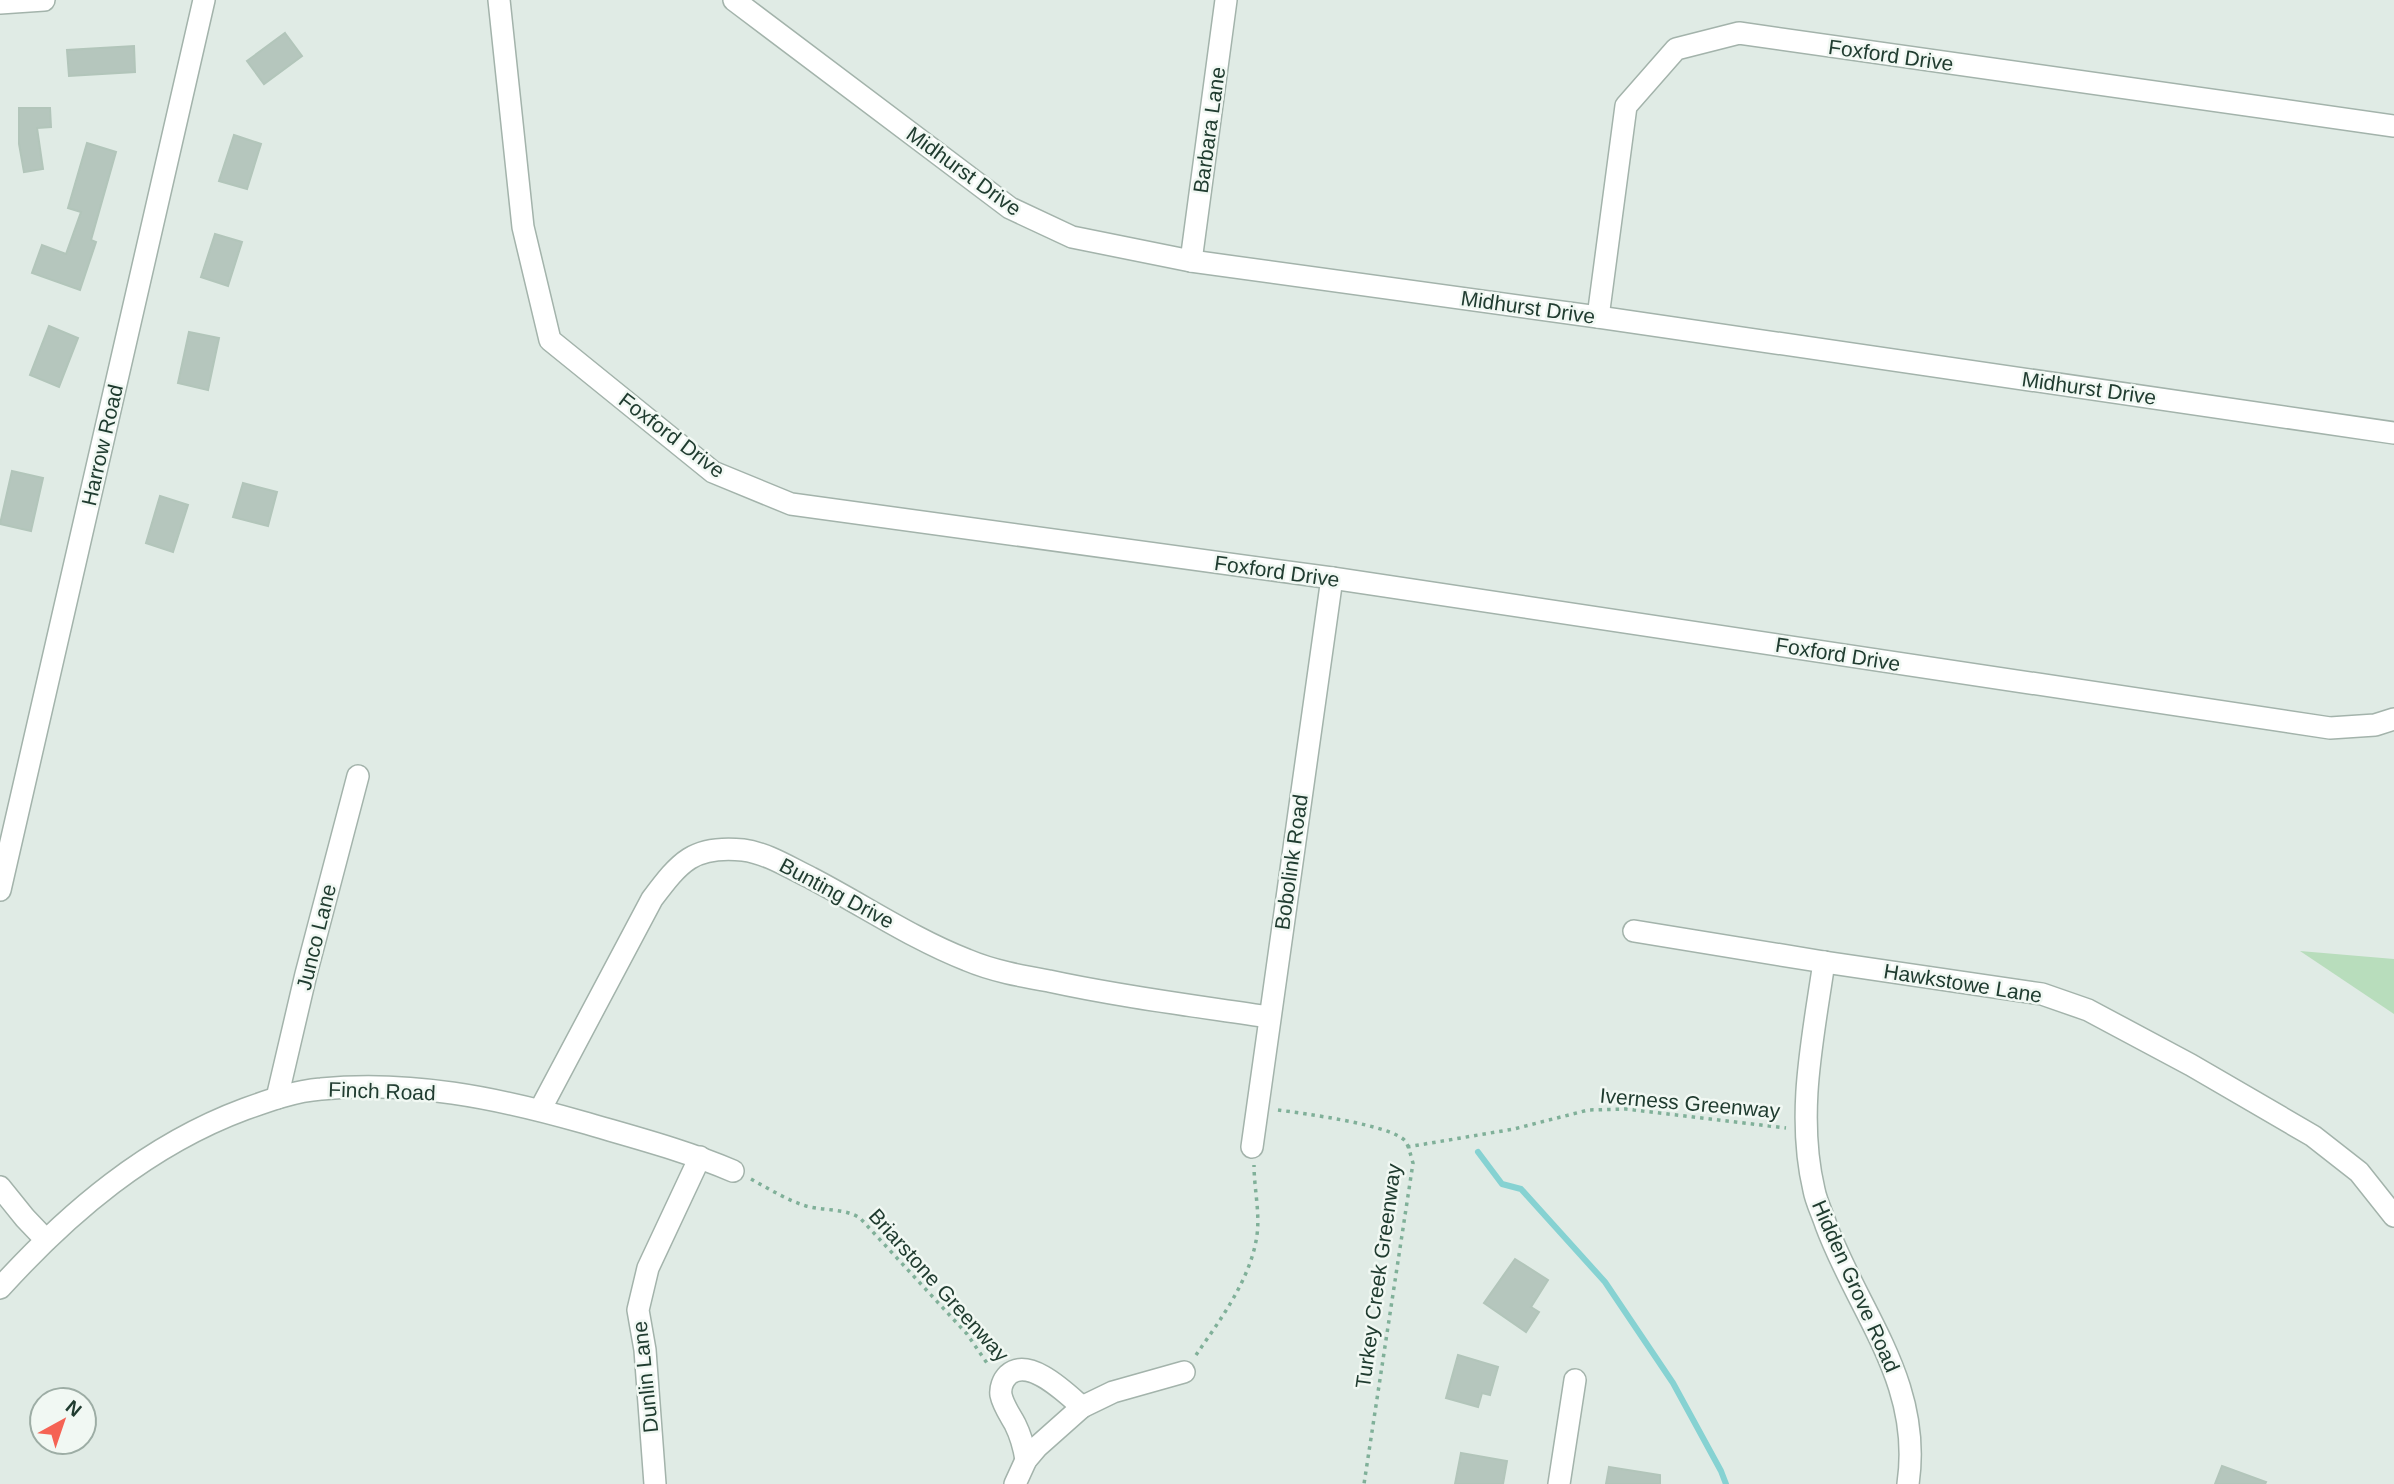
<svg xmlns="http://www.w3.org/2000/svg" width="2394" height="1484" font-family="Helvetica,sans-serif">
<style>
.green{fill:#b8ddbc}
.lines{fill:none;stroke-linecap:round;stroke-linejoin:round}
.stream{stroke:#86d2d2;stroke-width:6}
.building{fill:#b5c6bd;stroke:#b2c5ba;stroke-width:2}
.minor-casing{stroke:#a3b3ab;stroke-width:24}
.path{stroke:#80b099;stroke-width:3.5;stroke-dasharray:3.5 5;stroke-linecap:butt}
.minor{stroke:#fff;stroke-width:21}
.labels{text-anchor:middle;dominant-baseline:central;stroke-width:5;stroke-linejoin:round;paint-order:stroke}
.street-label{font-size:21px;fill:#203c30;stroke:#f1f8f3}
</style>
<rect width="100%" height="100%" fill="#e0ebe5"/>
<!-- green -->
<polygon class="green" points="2300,951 2394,959 2394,1014"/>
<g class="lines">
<!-- stream -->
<polyline class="stream" points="1478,1152 1502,1184 1521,1189 1605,1282 1673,1383 1721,1471 1726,1484"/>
</g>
<!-- building -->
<g class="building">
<polygon points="285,33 302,56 264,84 247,61"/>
<polygon points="134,46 135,72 69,76 67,50"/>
<polygon points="19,108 50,108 51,127 37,128 43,169 24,172 19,144"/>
<polygon points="234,135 261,144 247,189 219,181"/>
<polygon points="87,143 116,152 91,240 96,242 80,290 32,273 42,245 66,254 81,212 68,208"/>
<polygon points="215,234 242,242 228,286 201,277"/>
<polygon points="49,326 78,338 59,387 30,375"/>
<polygon points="189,332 219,338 208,390 178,383"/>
<polygon points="12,471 43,478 31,531 0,524"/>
<polygon points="243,483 277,492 268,526 233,517"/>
<polygon points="160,496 188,505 173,552 146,543"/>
<polygon points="1515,1259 1548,1280 1531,1307 1539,1312 1526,1332 1484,1303"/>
<polygon points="1458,1355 1498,1367 1490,1395 1482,1393 1478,1407 1446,1398"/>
<polygon points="1461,1453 1507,1461 1503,1484 1455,1484"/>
<polygon points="2222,1466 2266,1482 2265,1484 2215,1484"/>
<polygon points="1609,1467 1660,1475 1660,1484 1606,1484"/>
</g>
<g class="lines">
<defs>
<g id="minor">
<polyline points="499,0 523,227 550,340 713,472 791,504 1332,578 2330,728 2375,725 2394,719"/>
<polyline points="734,0 1010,208 1072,237 1191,261 1598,317 2394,433"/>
<polyline points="0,3 44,0"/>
<polyline points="1191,261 1226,0"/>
<polyline points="1598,317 1626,106 1676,49 1739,33 2394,126"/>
<polyline points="0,890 204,0"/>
<polyline points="1634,931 1824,962 2042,994 2088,1010 2191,1065 2313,1136 2359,1172 2394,1216"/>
<path d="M1824,962c-11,76 -28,152 -10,228 2,11 8,23 12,35 33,89 97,157 82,259"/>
<polyline points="277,1098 306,974 358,776"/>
<path d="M540,1110l112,-211c28,-37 41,-54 91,-49 24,3 47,18 68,28 52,27 102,61 156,82 26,11 54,16 82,21 73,16 147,25 220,36"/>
<polyline points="1252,1147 1332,578"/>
<polyline points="0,1187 25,1218 46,1240"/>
<path d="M0,1288c69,-76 148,-143 245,-179 25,-9 50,-18 76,-20 88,-9 177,9 261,33 51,15 102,28 151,49"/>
<path d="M1026,1460c-2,-13 -5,-24 -11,-36 -5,-9 -12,-19 -14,-29 -1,-7 2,-15 7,-20 21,-19 58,18 74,32"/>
<polyline points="655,1484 645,1350 638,1310 648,1268 700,1157"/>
<polyline points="1015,1484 1026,1460 1037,1447 1082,1407 1113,1392 1184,1372"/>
<polyline points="1559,1484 1575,1380"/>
</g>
</defs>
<!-- minor casing -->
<use href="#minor" class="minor-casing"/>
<!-- path -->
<g class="path">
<path d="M1278,1110c22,3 117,15 128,32 3,5 5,15 7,21l-49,321"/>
<polyline points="1407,1147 1514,1129 1588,1110 1626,1109 1786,1128"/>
<path d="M751,1179c18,10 36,21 55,27 18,5 38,2 54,12l107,116 22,32"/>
<path d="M1196,1355c24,-35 55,-76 61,-120 3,-23 -3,-47 -3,-70"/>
</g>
<!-- minor -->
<use href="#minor" class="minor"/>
</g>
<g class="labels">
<!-- street labels -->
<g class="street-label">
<text transform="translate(1891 55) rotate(8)">Foxford Drive</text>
<text transform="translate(1209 130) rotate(-82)">Barbara Lane</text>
<text transform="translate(964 171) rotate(36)">Midhurst Drive</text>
<text transform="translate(1528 307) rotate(8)">Midhurst Drive</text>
<text transform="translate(2089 388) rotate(8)">Midhurst Drive</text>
<text transform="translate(672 435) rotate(37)">Foxford Drive</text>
<text transform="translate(102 445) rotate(-77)">Harrow Road</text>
<text transform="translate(1277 571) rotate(8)">Foxford Drive</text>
<text transform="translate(1838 654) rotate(9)">Foxford Drive</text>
<text transform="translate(1291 862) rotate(-82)">Bobolink Road</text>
<text transform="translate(837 893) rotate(28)">Bunting Drive</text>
<text transform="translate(316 937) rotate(-76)">Junco Lane</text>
<text transform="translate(1963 983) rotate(9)">Hawkstowe Lane</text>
<text transform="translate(382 1091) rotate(2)">Finch Road</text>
<text transform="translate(1690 1103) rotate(5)">Iverness Greenway</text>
<text transform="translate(1378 1276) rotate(-82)">Turkey Creek Greenway</text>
<text transform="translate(939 1285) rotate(48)">Briarstone Greenway</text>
<text transform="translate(1856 1286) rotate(66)">Hidden Grove Road</text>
<text transform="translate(645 1377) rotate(-96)">Dunlin Lane</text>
</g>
</g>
<!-- north arrow -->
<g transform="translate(63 1421) rotate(40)"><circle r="33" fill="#f1f8f3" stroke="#9dada5" stroke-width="2"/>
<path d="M0-5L12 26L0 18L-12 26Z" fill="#f56354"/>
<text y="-10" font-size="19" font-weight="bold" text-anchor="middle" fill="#203c30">N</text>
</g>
</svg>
